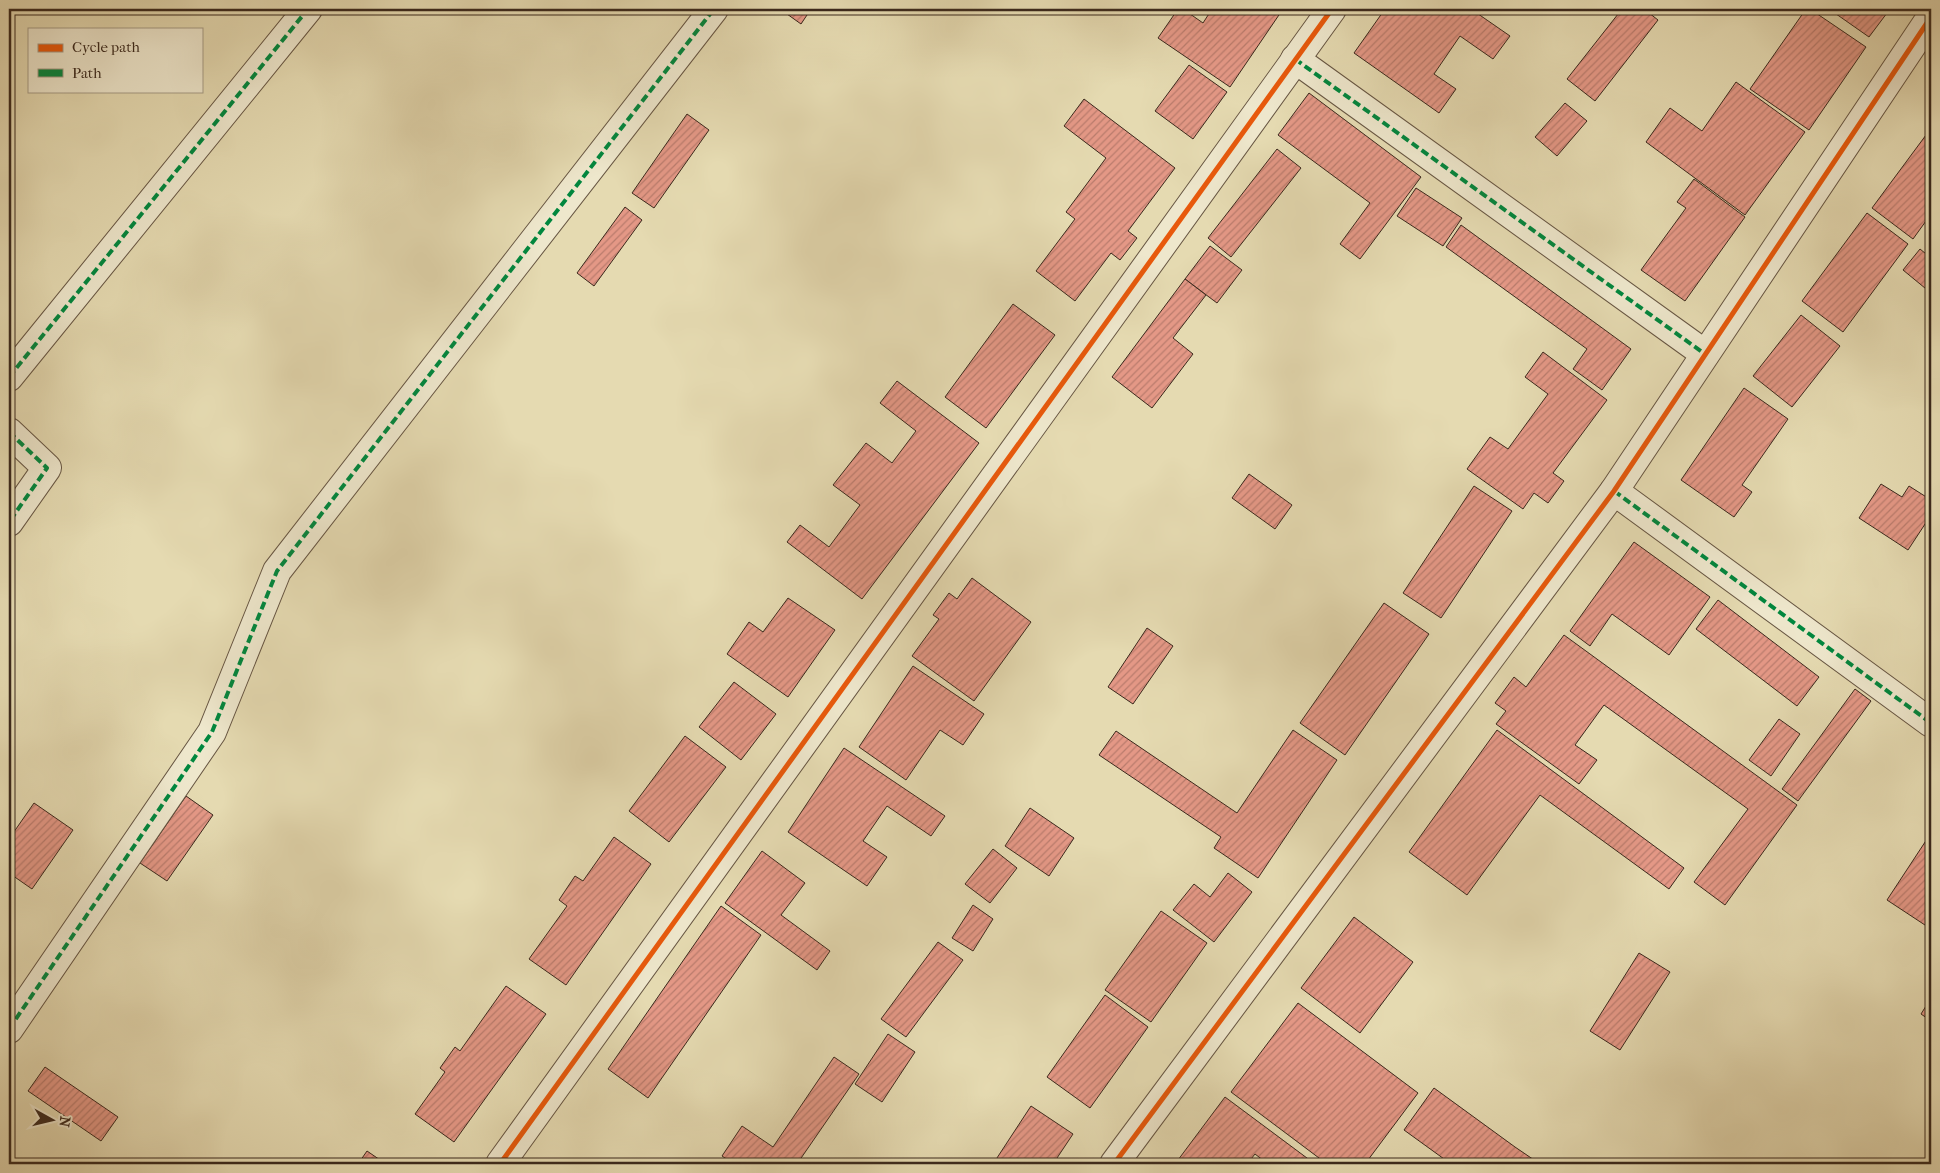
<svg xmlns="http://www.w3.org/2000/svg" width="1940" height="1173" font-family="'IM FELL French Canon',serif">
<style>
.building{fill:url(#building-hatch);stroke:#3b291d}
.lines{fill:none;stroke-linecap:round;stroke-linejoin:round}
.minor-casing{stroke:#665542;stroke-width:30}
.minor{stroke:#eee7cc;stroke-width:28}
.quiet{stroke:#00873e;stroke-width:4;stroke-dasharray:8 4;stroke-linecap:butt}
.cycleway-casing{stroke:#eee7cc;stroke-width:8}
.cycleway{stroke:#e8590c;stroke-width:5}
</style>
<defs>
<pattern id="building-hatch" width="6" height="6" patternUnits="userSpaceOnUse" patternTransform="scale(1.25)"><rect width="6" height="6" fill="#e49886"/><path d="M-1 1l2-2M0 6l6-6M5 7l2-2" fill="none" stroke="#ba7c6d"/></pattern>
</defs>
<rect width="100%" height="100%" fill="#e5dab1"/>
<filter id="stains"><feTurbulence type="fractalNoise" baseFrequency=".004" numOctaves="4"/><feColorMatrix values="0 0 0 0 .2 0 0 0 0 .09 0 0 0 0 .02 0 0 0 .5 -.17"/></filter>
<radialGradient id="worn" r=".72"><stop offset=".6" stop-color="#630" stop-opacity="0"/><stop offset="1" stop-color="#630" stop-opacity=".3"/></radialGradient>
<!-- building -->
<g class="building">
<polygon points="780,9 811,9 801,24"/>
<polygon points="1178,9 1183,9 1203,23 1212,9 1283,9 1230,87 1158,38"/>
<polygon points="1385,9 1471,9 1510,36 1493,59 1460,36 1434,74 1456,89 1439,113 1354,53"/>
<polygon points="1622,9 1644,9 1658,20 1595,101 1567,79"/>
<polygon points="1806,9 1810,9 1866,47 1809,130 1750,89"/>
<polygon points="1829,9 1890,9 1869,37"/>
<polygon points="1189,65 1227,92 1193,139 1155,111"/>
<polygon points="1736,82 1805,132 1745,215 1646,142 1670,108 1702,131"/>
<polygon points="1309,93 1421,177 1360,259 1340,244 1370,203 1278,135"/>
<polygon points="1084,99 1175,168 1128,231 1137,238 1120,260 1111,253 1075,301 1036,271 1075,219 1066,212 1106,158 1064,126"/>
<polygon points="1565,103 1587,121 1557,156 1535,137"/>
<polygon points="687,114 709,130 654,208 632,193"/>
<polygon points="1926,135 1931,139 1931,214 1913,239 1872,208"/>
<polygon points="1277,149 1301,168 1231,257 1208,238"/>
<polygon points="1694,179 1745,217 1685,301 1641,270 1686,208 1677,202"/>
<polygon points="1416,188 1462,218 1443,246 1397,216"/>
<polygon points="625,207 642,220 594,286 577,273"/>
<polygon points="1867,213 1908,244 1843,332 1802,301"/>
<polygon points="1461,225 1631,349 1602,390 1573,369 1587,349 1446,247"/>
<polygon points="1210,246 1242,270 1217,303 1185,279"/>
<polygon points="1920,249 1931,258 1931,293 1903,270"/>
<polygon points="1185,279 1206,295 1173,338 1193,354 1152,408 1112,377"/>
<polygon points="1013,304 1055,335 986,428 945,397"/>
<polygon points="1801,315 1840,346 1792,407 1753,376"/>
<polygon points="1543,352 1607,400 1553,473 1564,481 1548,503 1534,493 1523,509 1467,469 1490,437 1508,449 1548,394 1525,377"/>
<polygon points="897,381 979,443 862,599 787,542 800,525 829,547 860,505 833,485 866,443 892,463 916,431 880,403"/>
<polygon points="1744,388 1788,419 1742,485 1752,492 1734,517 1681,480"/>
<polygon points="1249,474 1292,505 1275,529 1232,498"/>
<polygon points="1881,484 1902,497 1909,486 1931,500 1931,515 1908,550 1859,518"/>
<polygon points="1474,486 1512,511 1441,618 1403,593"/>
<polygon points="1634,542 1710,597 1669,655 1612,614 1590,646 1570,631"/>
<polygon points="972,578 1031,622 974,701 912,656 939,619 933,615 949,593 957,599"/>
<polygon points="788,598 835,630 788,697 727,654 749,622 763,632"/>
<polygon points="1718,600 1819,677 1797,706 1696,629"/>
<polygon points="1384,603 1429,634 1345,755 1300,723"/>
<polygon points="1147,628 1173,646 1133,704 1108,687"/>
<polygon points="1564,635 1797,805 1725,905 1694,882 1748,809 1604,705 1575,745 1597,760 1579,784 1496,724 1506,711 1495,703 1514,677 1526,687"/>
<polygon points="913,666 984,714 963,745 940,730 906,780 859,747"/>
<polygon points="734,682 776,714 741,760 699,727"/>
<polygon points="1855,689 1871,701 1798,801 1782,789"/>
<polygon points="1779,719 1800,734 1771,776 1749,760"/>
<polygon points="1293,730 1337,760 1258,878 1214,848 1221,837 1099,755 1116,731 1237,813"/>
<polygon points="1497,730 1684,868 1669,889 1540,795 1467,895 1409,852"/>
<polygon points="685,736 726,767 669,842 629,811"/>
<polygon points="844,748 945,816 931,836 887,806 863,841 887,857 867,886 788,832"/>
<polygon points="186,796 213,815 167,881 140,863"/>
<polygon points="34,803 73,830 32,889 9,873 9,839"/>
<polygon points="1030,808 1074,838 1049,876 1005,846"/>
<polygon points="1931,833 1931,929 1887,900"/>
<polygon points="614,837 651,864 566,985 529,959 567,906 559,900 575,876 583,881"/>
<polygon points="993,849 1017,868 990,903 965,884"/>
<polygon points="762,851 805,883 781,915 830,951 817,970 725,903"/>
<polygon points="1228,873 1252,892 1214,942 1173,910 1194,884 1210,897"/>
<polygon points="973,905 993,919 973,951 952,938"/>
<polygon points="721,906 761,935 648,1098 608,1069"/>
<polygon points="1161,911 1207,943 1151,1022 1105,990"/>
<polygon points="1354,917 1413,962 1360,1033 1301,988"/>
<polygon points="938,942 963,960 906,1037 881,1019"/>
<polygon points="1639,953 1670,972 1620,1050 1590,1031"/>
<polygon points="506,986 546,1014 454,1142 415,1114 445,1072 440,1068 455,1047 460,1051"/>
<polygon points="1105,995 1148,1027 1090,1108 1047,1077"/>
<polygon points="1931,998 1931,1021 1921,1014"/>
<polygon points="1298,1003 1418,1093 1365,1164 1327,1164 1231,1092"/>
<polygon points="888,1034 915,1052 882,1102 855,1084"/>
<polygon points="834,1057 859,1074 797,1164 734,1164 722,1156 742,1126 773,1147"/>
<polygon points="45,1067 118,1117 101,1141 28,1091"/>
<polygon points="1434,1088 1515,1147 1540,1164 1451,1164 1404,1130"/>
<polygon points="1225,1097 1315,1164 1268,1164 1255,1154 1247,1164 1175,1164"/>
<polygon points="1031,1106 1073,1134 1053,1164 993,1164"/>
<polygon points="367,1151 386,1164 358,1164"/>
</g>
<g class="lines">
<defs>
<g id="minor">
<polyline points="1295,59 1705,354"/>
<polyline points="9,377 308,9"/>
<polyline points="9,432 47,468 9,522"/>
<polyline points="1614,491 1931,723"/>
<polyline points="9,1029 212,732 277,571 714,9"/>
<polyline points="500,1164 1332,9"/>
<polyline points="1114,1164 1614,491 1931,17"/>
</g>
</defs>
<!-- minor casing -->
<use href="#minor" class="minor-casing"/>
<!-- minor -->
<use href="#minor" class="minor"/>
<!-- quiet -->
<g class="quiet">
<polyline points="1295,59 1705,354"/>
<polyline points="9,377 308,9"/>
<polyline points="9,432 47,468 9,522"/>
<polyline points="1614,491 1931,723"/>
<polyline points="9,1029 212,732 277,571 714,9"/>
</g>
<defs>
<g id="cycleway">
<polyline points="500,1164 1332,9"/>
<polyline points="1114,1164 1614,491 1931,17"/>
</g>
</defs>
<!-- cycleway casing -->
<use href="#cycleway" class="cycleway-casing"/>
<!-- cycleway -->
<use href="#cycleway" class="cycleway"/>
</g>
<!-- margin -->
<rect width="1940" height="1173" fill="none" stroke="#e5dab1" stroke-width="30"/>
<rect x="10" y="10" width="1920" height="1153" fill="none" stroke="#3b291d" stroke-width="2.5"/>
<rect x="15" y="15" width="1910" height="1143" fill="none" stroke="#3b291d"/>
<!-- legend -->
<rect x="28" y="28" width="175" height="65" fill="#eee7cc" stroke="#a69b86"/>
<rect x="38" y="44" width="25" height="8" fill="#e8590c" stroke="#a69b86"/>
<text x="72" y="52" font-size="15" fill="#3b291d">Cycle path</text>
<rect x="38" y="69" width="25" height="8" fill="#00873e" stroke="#a69b86"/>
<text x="72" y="78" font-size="15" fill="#3b291d">Path</text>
<!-- north arrow -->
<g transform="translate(52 1120) rotate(98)" stroke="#eee7cc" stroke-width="4" paint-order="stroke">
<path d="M0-4L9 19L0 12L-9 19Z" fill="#3b291d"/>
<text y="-8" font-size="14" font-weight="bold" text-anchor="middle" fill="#3b291d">N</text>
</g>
<rect width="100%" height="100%" filter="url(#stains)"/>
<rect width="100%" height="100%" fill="url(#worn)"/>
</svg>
